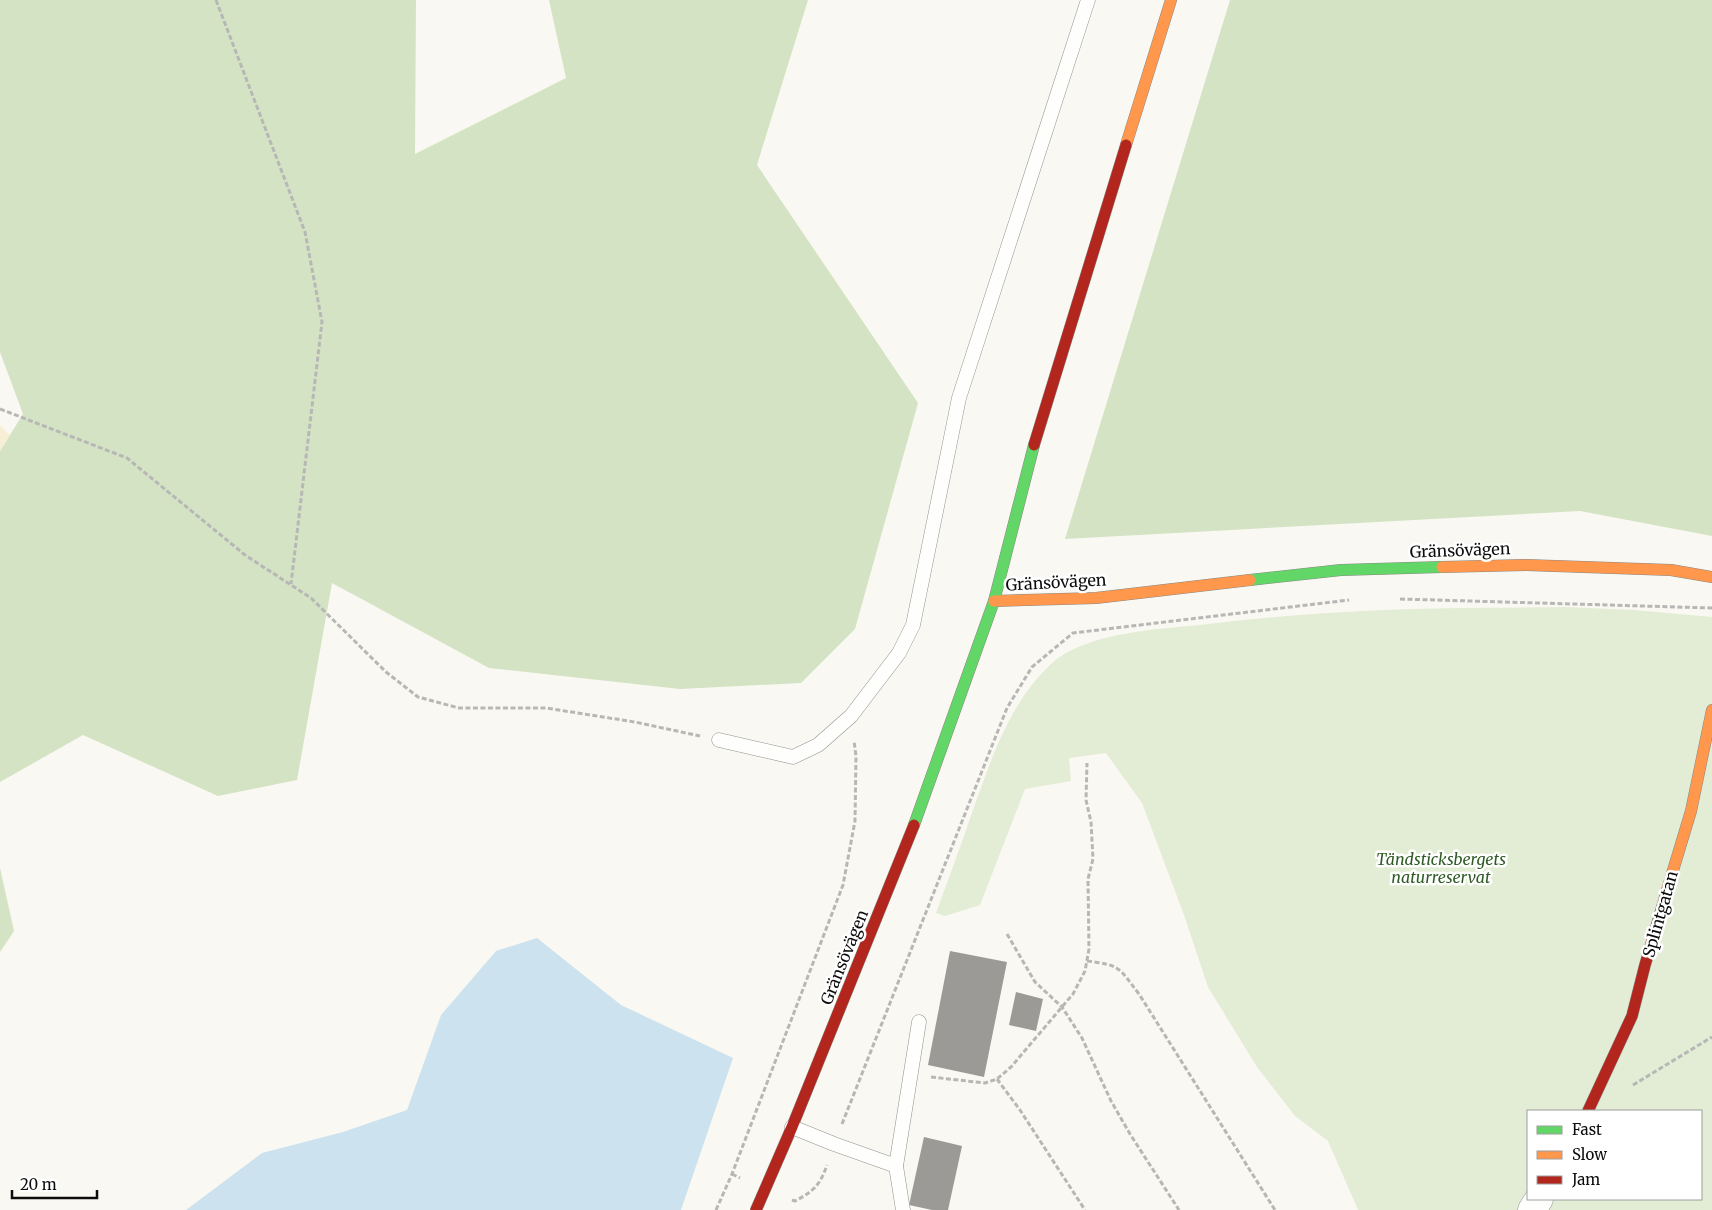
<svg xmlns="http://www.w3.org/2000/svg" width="1712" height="1210" font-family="Merriweather,serif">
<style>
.green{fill:#e3ecd4;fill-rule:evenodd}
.forest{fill:#d4e3c3}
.sand{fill:#f6efd6}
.water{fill:#cce2ee}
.building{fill:#9c9a97}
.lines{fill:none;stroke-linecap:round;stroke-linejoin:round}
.lane-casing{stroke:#939290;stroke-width:15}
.street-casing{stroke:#939290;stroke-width:29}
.fast-casing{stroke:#8a8986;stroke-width:12}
.slow-casing{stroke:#8a8986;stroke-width:12}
.jam-casing{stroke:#8a8986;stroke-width:12}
.path{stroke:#b7b7b6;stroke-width:3;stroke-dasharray:5 2.5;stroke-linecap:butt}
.lane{stroke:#fefefd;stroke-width:14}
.street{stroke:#fefefd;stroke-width:28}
.fast{stroke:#63d668;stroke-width:11}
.slow{stroke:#ff974d;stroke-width:11}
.jam{stroke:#b3261e;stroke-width:11}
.labels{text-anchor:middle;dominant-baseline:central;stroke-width:5;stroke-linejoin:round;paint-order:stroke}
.street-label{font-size:16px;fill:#0c0c0c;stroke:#fff}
.park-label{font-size:16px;font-style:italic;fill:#305b26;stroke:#fff}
</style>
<rect width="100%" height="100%" fill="#faf8f2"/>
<!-- green -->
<path class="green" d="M1565,607l69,3 78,7v593h-354l-30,-69 -33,-25 -38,-49 -49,-80 -24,-72 -42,-112 -36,-50 -37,5 2,23 -46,8 -45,116 -35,11 -9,-3c13,-35 26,-71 38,-106 19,-52 35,-103 77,-143 33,-31 106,-35 149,-39 55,-7 109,-11 164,-14 67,-4 134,-3 201,-4zM1528,1111h173v88h-173z"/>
<!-- forest -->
<g class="forest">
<polygon points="0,0 416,0 415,154 566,78 549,0 808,0 757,165 918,403 855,629 801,683 680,689 489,668 332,583 297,780 218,796 83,735 0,782 0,451 23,414 0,352"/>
<polygon points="1230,0 1712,0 1712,536 1580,511 1065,539"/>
<polygon points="0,868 14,931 0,952"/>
</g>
<!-- sand -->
<polygon class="sand" points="0,425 10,435 0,451"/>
<!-- water -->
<polygon class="water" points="537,938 621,1005 733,1058 681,1210 186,1210 262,1153 343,1132 407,1110 441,1015 496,951"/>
<!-- building -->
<g class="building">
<polygon points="950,951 1007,962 984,1077 928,1065"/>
<polygon points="1016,992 1043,999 1036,1031 1009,1025"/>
<polygon points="924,1137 962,1146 948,1210 932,1210 909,1205"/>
</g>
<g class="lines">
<defs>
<g id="lane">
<polyline points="719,740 793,757 818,745 851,716 899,653 913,625 959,398 1088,0"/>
<polyline points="792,1127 834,1144 896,1166 903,1210"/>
<polyline points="896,1166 919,1022"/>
</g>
<polyline id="street" points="1532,1210 1539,1199"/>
<g id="fast">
<polyline points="1250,580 1341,570 1442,567"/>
<polyline points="914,825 994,601 1034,445"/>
</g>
<g id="slow">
<polyline points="1126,145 1171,0"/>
<polyline points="1442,567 1526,565 1671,570 1712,577"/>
<polyline points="994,601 1096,598 1250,580"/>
<polyline points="1668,887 1691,811 1712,710"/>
</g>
<g id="jam">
<polyline points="1034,445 1126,145"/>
<polyline points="1588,1111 1632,1016 1645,965 1668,887"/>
<polyline points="756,1210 792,1127 914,825"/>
</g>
</defs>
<!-- lane casing -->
<use href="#lane" class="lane-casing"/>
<!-- street casing -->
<use href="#street" class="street-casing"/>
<!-- fast casing -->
<use href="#fast" class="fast-casing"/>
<!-- slow casing -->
<use href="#slow" class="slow-casing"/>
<!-- jam casing -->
<use href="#jam" class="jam-casing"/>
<!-- path -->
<g class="path">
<polyline points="216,0 305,232 322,322 291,584"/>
<polyline points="0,409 127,458 245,555 311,598 386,672 418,697 459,708 546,708 635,722 700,736"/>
<polyline points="1400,599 1712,608"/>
<polyline points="1007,934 1035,982 1062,1007 1082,1038 1111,1101 1130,1134 1179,1210"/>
<path d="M1087,961c34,4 32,7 52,33l136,216"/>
<polyline points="931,1077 985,1083 997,1079 1011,1067 1073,994 1085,971 1089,949 1088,879 1093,859 1091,822 1086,800 1087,763"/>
<polyline points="997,1079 1020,1110 1085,1210"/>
<polyline points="1633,1085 1712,1037"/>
<polyline points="842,1124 1007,708 1032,667 1073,633 1349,600"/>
<polyline points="732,1174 740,1178"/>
<path d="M792,1200l3,1c19,-10 25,-16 32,-36"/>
<polyline points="716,1210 732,1174 843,885 855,821 856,756 854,741"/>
</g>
<!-- lane -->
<use href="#lane" class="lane"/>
<!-- street -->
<use href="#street" class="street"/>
<!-- fast -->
<use href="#fast" class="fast"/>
<!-- slow -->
<use href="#slow" class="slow"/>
<!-- jam -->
<use href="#jam" class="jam"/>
</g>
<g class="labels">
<!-- street labels -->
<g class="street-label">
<text transform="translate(1460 550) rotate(-2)">Gränsövägen</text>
<text transform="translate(1056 582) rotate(-3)">Gränsövägen</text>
<text transform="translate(1660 914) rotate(-74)">Splintgatan</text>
<text transform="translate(844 957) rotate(-68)">Gränsövägen</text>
</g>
<!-- park labels -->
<g class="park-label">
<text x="1441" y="859">Tändsticksbergets<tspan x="1441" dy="18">naturreservat</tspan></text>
</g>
</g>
<!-- legend -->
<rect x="1527" y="1110" width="175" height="90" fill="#ffffff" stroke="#9e9e9e"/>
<rect x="1537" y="1126" width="25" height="8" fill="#63d668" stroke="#9e9e9e"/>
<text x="1572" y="1135" font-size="15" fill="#0c0c0c">Fast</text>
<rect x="1537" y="1151" width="25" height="8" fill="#ff974d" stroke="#9e9e9e"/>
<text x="1572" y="1160" font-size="15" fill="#0c0c0c">Slow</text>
<rect x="1537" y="1176" width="25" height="8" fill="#b3261e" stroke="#9e9e9e"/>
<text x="1572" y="1185" font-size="15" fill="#0c0c0c">Jam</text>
<!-- scale -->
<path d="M12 1190v8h85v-8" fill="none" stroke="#0c0c0c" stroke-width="2.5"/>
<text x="20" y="1190" font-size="15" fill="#0c0c0c" stroke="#ffffff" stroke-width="4" paint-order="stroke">20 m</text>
</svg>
